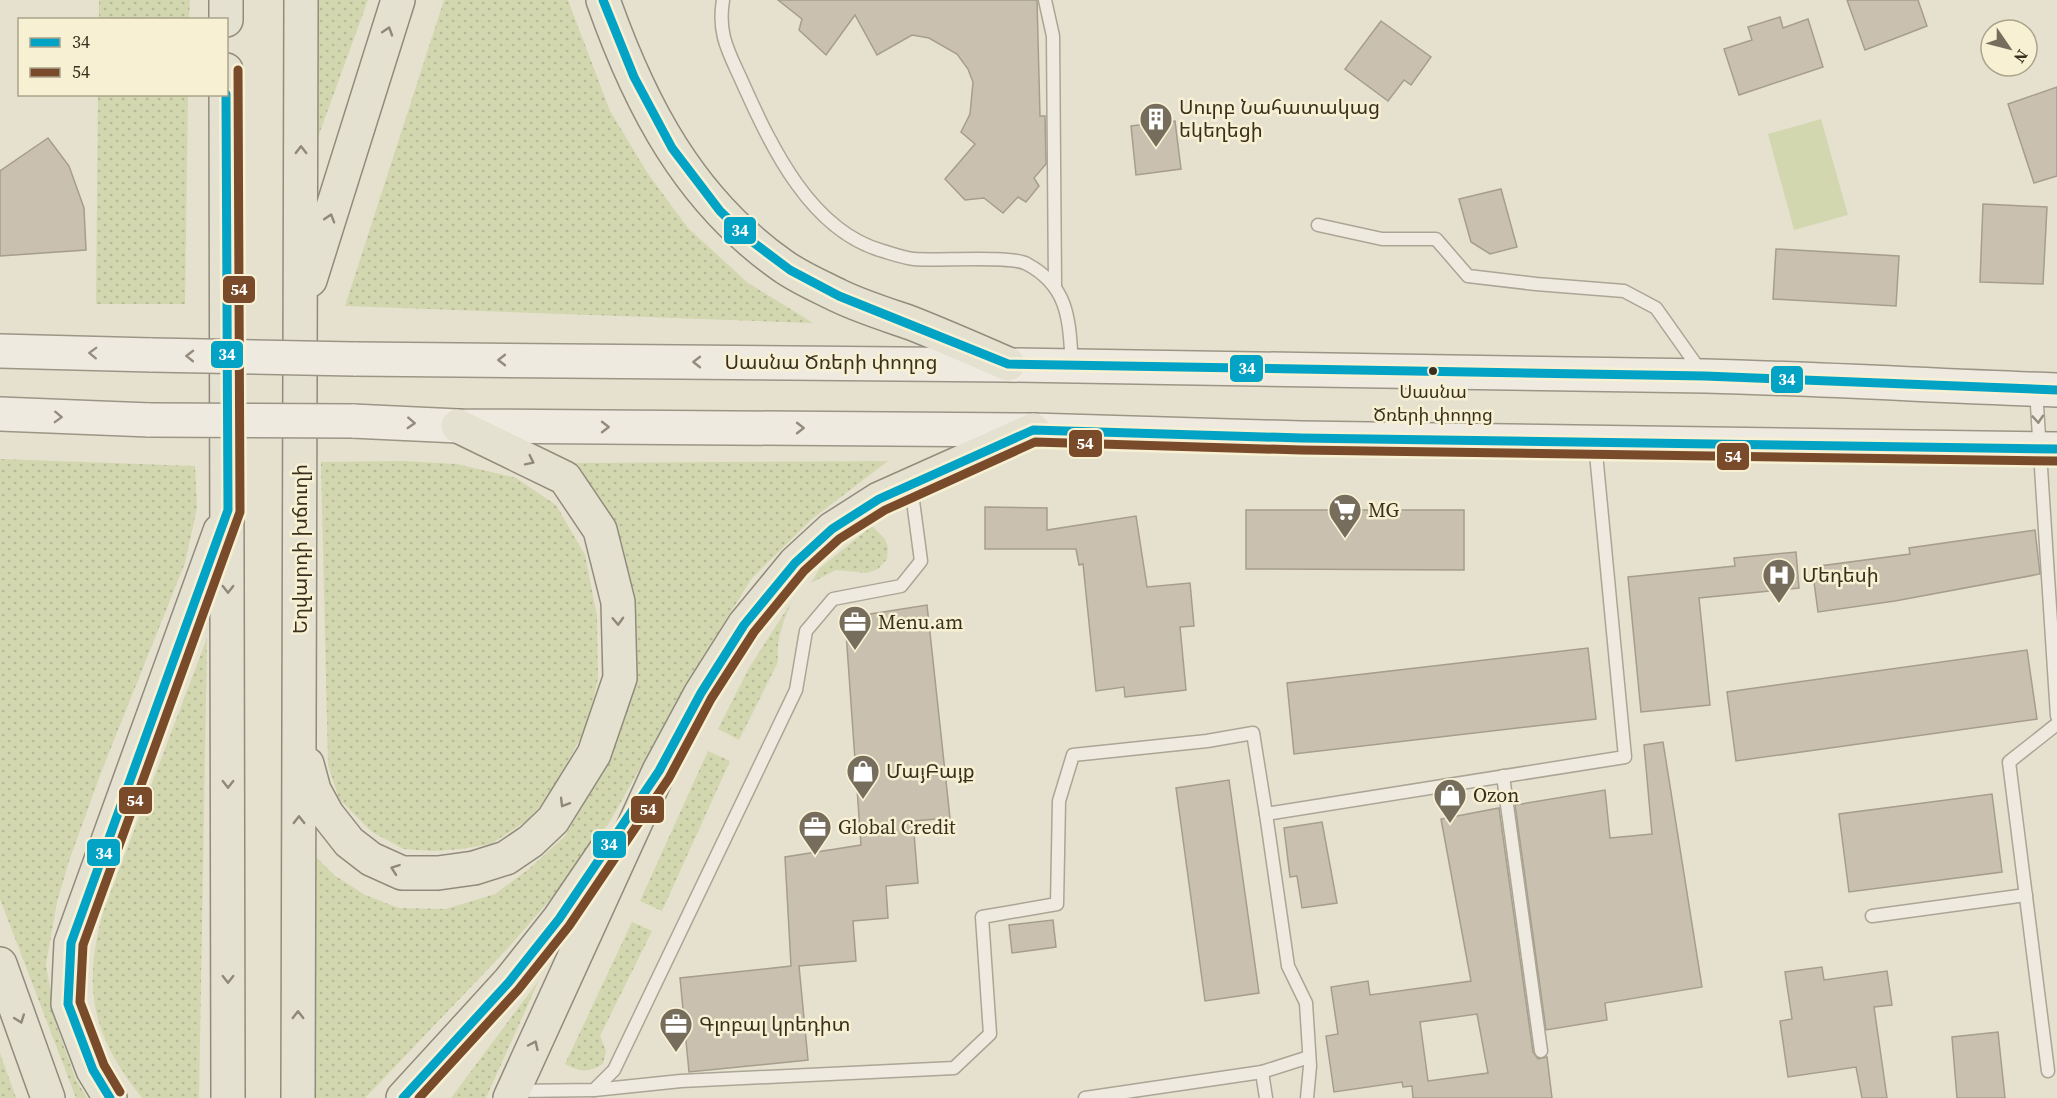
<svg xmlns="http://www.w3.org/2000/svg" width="2057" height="1098" font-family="'Source Serif 4','Noto Sans Armenian',serif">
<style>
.grass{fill:url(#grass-dots)}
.garden{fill:#d2d7af}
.building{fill:#cac0af;stroke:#a69d8d;stroke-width:1.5;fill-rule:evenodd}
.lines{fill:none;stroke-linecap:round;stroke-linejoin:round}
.service-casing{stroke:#aba596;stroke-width:15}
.secondary-casing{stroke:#9b9586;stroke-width:36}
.primary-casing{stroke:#918b7d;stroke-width:36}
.service{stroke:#eeeadf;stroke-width:12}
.secondary{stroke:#eeeadf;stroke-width:33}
.primary{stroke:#e5e1d1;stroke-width:33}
.secondary-bridge-casing{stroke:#9b9586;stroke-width:36;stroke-linecap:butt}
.secondary-bridge{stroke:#eeeadf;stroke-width:33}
.bus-1-casing{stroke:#f7f0d3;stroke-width:14}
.bus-2-casing{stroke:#f7f0d3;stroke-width:14}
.bus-1{stroke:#03a3c5;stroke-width:9}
.bus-2{stroke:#7a4b2a;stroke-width:9}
.oneway{stroke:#908878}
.oneway2{stroke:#948c7e}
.bus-dot{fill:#3a2f1e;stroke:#f7f0d3;stroke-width:2}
.labels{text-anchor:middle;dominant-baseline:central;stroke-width:5;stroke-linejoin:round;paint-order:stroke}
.bus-label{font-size:18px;fill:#3a2f1e;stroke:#f7f0d3}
.poi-label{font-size:20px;fill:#3a2f1e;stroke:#f7f0d3;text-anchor:start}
.street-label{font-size:20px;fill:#3a2f1e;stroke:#f7f0d3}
.line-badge{stroke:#f7f0d3;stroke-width:2}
.badge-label{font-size:16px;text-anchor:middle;font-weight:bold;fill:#fff}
</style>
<defs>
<pattern id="grass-dots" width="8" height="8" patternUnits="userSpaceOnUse" patternTransform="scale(1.5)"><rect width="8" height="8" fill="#d2d7af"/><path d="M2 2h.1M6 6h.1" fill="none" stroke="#b5b996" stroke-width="1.8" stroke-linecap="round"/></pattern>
</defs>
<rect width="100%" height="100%" fill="#e6e1ce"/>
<!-- grass -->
<g class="grass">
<polygon points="99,0 190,0 189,19 99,19"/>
<polygon points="314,0 368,0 313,151"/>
<polygon points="444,0 568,0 610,111 648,174 688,228 748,283 813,323 345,306"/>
<polygon points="98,95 188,95 185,304 96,304"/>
<polygon points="0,459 195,466 197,508 185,563 102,770 69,861 57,902 46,965 57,1027 76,1080 87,1098 76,1098 0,899"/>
<polygon points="403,461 457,464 516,478 556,505 585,555 597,616 598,678 589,722 549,796 528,820 491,844 461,849 433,851 404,849 372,832 339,799 328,765 321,462"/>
<polygon points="888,461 812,519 752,578 701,660 609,823 561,887 509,947 365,1098 310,1098 314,855 334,875 365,895 399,908 446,909 495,894 529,869 565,836 609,761 631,694 570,463"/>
<polygon points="872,526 885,539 888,548 887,559 878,569 867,573 836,570 811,583 820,568"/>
<path d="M792,601c-9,20 -16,39 -14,61l-39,78 -21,-11 31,-61z"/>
<path d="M207,638l-8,460h-57c-50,-63 -60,-108 -39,-186z"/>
<polygon points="708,751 730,761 662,911 640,901"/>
<path d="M632,922l20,9 -52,105 6,15 -3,13c-15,9 -23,8 -38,0z"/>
<polygon points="539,980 486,1098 451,1098"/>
<polygon points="0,1053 16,1098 0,1098"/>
</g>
<!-- garden -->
<polygon class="garden" points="1821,119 1848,215 1794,230 1768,134"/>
<!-- building -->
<g class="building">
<polygon points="778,0 1037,0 1040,116 1045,116 1046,164 1034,178 1039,186 1026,202 1018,197 1003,213 984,198 965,200 945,179 975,144 961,132 970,114 973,82 968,69 957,54 929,38 912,35 877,55 855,15 826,55 799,30 802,19"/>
<polygon points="1847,0 1918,0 1927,26 1865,50"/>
<polygon points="1780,17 1783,28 1808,19 1823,67 1739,95 1724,49 1752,40 1748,27"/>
<polygon points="1381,21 1431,57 1411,85 1404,80 1388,101 1345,69"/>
<polygon points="2057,87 2057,176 2034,183 2008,104"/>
<polygon points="1175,121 1181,169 1136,175 1131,126"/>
<polygon points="48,138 69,166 84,208 86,250 0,256 0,171"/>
<polygon points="1501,189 1517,247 1490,254 1471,242 1459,199"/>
<polygon points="1983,204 2047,207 2043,284 1980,282"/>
<polygon points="1776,249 1899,256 1896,306 1773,299"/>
<polygon points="985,507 1047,508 1047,530 1136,516 1147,587 1190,583 1194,626 1180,627 1186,690 1125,697 1124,687 1096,691 1083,564 1079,565 1076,549 985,549"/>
<polygon points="1246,510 1464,510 1464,570 1246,569"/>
<polygon points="2035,530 2040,574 1895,601 1818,612 1812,567 1910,554 1909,548"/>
<polygon points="1796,552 1799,588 1699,598 1710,705 1641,712 1628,577 1735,566 1734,558"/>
<polygon points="927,605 950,818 913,821 918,883 886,886 888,918 853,921 856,961 799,966 808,1060 689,1072 680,978 791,966 785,857 861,845 845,618"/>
<polygon points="1588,648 1596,719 1294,754 1287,683"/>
<polygon points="2027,650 2037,719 1736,761 1727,692"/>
<polygon points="1663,742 1702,987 1605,1003 1607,1020 1546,1030 1515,805 1605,790 1610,838 1652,834 1644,745"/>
<polygon points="1229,780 1259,993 1205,1001 1176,788"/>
<polygon points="1992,794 2002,872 1849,892 1839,814"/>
<path d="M1499,808l34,244 5,7 9,-2 5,41h-139l-1,-12 -9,1 -1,-5 -68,10 -8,-56 12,-2 -7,-47 37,-6 2,14 101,-14 -30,-162zM1477,1014l11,59 -60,8 -8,-59z"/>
<polygon points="1322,822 1337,903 1302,908 1297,876 1290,877 1284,828"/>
<polygon points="1053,920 1056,947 1012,953 1009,925"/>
<polygon points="1822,967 1824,980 1887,971 1892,1005 1874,1007 1887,1098 1862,1098 1856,1067 1788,1077 1780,1021 1792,1019 1785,972"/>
<polygon points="1998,1032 2005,1098 1957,1098 1952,1037"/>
</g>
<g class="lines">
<defs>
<g id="service">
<path d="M723,0c-6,36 7,54 21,86 28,62 67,145 139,165 10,3 21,7 31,8 23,2 98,-4 113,5 43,23 42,58 45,101"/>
<polyline points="1045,0 1053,36 1055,286"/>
<polyline points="1318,225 1382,239 1436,239 1468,276 1536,284 1624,291 1656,308 1702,373"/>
<polyline points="2036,390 2057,716"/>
<polyline points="1503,776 1541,1051"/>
<polyline points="1266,814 1288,966 1306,1003 1310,1066 1307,1098"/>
<polyline points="1872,916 2026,895"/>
<polyline points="2048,1071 2009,762 2057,724"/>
<polyline points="1262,1072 1266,1098"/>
<polyline points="594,1090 681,1081 954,1068 990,1034 982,917 1057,904 1059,801 1073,755 1207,741 1253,733 1266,814 1625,757 1595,443"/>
<polyline points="517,1091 594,1090 614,1070 796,690 806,631 833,599 901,586 921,561 911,486"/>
<polyline points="1085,1098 1262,1072 1309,1057"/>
</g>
<g id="secondary">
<polyline points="0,351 152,355"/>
<path d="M354,359c451,3 901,8 1352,17 117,3 234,10 351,14"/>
<polyline points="0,414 150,420"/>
<polyline points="352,421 458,426 1033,430 1301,438 2057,449"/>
</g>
<g id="primary">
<polyline points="226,0 226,20"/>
<path d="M603,0c37,105 86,200 180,266 17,12 38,21 56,30 23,11 49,19 72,27 33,13 65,27 97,41"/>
<polyline points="226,70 228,1098"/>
<polyline points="310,280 398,0"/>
<polyline points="307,764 314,790 327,814 349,842 371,859 402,873 438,873 474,868 506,858 531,841 553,820 594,754 620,678 618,602 600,530 565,478 458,426"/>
<polyline points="0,964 48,1098"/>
<polyline points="110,1098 93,1070 68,1004 71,943 220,531"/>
<polyline points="298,1098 301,0"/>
<polyline points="403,1098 509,982 559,919 608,847"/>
<polyline points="510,1098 659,771 701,693 744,625 795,563 832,529 879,499 1033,430"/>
</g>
</defs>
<!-- service casing -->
<use href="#service" class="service-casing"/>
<!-- secondary casing -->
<use href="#secondary" class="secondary-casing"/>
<!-- primary casing -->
<use href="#primary" class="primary-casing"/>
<!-- service -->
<use href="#service" class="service"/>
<!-- secondary -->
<use href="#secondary" class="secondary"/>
<!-- primary -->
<use href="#primary" class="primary"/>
<defs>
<g id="secondary-bridge">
<polyline points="152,355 354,359"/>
<polyline points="150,420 352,421"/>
</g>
</defs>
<!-- secondary-bridge casing -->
<use href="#secondary-bridge" class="secondary-bridge-casing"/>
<!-- secondary-bridge -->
<use href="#secondary-bridge" class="secondary-bridge"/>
<defs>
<g id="bus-1">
<polyline points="603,0 634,77 672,148 720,211 750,240 790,270 839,296 1008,364 1705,376 2057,390"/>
<polyline points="110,1098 93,1070 68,1004 71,943 228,510 226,94"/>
<polyline points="403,1098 509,982 559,919 659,771 701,693 744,625 795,563 832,529 879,499 1033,430 1301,438 2057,449"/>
</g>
<g id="bus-2">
<polyline points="120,1092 104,1065 80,1002 83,945 240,512 238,70"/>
<polyline points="419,1098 518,990 569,926 669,778 711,699 754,632 804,571 839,539 885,510 1035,442 1301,450 2057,461"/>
</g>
</defs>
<!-- bus-1 casing -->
<use href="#bus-1" class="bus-1-casing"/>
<!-- bus-2 casing -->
<use href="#bus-2" class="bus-2-casing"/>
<!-- bus-1 -->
<use href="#bus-1" class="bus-1"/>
<!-- bus-2 -->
<use href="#bus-2" class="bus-2"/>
</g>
<!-- one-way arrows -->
<defs><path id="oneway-chevron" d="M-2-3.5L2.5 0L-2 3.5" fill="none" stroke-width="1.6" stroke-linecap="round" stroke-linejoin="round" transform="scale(1.5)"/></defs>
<g class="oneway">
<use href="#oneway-chevron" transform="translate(388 31) rotate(-72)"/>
<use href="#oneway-chevron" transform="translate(301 150) rotate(-90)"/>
<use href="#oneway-chevron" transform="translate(330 218) rotate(-73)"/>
<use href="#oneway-chevron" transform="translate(530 461) rotate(26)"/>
<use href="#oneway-chevron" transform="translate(228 589) rotate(90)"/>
<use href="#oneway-chevron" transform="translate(618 621) rotate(88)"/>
<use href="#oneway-chevron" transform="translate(228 784) rotate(90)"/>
<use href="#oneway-chevron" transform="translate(564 803) rotate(121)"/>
<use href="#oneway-chevron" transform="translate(299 820) rotate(-90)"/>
<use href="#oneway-chevron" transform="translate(395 869) rotate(-160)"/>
<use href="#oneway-chevron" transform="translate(228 979) rotate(90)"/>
<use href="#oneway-chevron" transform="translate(298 1015) rotate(-90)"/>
<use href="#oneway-chevron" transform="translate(20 1019) rotate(70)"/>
<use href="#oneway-chevron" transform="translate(534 1045) rotate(-65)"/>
</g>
<g class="oneway2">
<use href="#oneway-chevron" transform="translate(93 353) rotate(-178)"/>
<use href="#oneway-chevron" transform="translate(190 356) rotate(-179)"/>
<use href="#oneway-chevron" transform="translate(502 360) rotate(-180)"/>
<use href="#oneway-chevron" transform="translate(697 362) rotate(-180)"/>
<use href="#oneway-chevron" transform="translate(58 417) rotate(2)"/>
<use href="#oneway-chevron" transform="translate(2038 419) rotate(86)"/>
<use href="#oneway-chevron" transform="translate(411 423) rotate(3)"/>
<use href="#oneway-chevron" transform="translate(605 427)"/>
<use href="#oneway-chevron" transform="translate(800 428)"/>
</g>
<!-- icons -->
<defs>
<symbol id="building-pin" viewBox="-11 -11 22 30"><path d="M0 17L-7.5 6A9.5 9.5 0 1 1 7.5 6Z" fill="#766d5c" stroke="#f7f0d3"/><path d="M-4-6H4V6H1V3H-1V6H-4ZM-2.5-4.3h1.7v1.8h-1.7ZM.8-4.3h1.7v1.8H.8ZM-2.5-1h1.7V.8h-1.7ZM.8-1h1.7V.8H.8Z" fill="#fff"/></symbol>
<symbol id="supermarket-pin" viewBox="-11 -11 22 30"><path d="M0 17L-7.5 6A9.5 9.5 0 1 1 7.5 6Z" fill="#766d5c" stroke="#f7f0d3"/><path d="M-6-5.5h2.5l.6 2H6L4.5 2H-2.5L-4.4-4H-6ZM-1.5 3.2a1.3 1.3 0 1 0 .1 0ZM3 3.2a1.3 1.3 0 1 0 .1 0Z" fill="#fff"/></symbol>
<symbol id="hospital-pin" viewBox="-11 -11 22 30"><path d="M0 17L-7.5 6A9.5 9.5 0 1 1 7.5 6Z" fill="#766d5c" stroke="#f7f0d3"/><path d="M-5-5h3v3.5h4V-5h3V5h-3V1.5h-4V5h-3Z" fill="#fff"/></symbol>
<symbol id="office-pin" viewBox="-11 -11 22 30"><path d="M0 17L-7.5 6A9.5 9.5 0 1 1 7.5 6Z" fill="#766d5c" stroke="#f7f0d3"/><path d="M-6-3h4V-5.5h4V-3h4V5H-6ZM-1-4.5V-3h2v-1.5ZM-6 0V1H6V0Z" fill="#fff"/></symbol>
<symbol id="shop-pin" viewBox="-11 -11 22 30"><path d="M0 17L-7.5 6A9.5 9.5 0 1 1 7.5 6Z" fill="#766d5c" stroke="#f7f0d3"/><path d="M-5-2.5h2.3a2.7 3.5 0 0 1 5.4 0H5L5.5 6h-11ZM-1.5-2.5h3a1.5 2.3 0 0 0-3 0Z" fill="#fff"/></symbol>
</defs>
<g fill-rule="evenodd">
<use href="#building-pin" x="1137" y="100" width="38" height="52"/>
<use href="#supermarket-pin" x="1326" y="491" width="38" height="52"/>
<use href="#hospital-pin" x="1760" y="556" width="38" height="52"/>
<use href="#office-pin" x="836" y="603" width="38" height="52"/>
<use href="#shop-pin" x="844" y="752" width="38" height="52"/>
<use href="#shop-pin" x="1431" y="776" width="38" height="52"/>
<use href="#office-pin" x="796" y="808" width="38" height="52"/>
<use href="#office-pin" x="657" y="1005" width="38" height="52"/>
</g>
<!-- markers -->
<circle class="bus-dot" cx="1433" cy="371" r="5"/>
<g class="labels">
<!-- bus labels -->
<g class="bus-label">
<text x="1433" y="391">Սասնա<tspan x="1433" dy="23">Ծռերի փողոց</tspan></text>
</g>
<!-- poi labels -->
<g class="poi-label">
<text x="1179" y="107">Սուրբ Նահատակաց<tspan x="1179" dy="23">եկեղեցի</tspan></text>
<text x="1368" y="510">MG</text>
<text x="1802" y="575">Մեդեսի</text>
<text x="878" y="622">Menu.am</text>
<text x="886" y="771">ՄայԲայք</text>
<text x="1473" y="795">Ozon</text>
<text x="838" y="827">Global Credit</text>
<text x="699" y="1024">Գլոբալ կրեդիտ</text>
</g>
<!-- street labels -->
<g class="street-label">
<text x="831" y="362">Սասնա Ծռերի փողոց</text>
<text transform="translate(300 549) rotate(-90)">Եղվարդի խճուղի</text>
</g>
</g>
<g class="line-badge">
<rect x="723" y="216" width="34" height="29" rx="6" fill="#03a3c5"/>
<rect x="222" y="275" width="34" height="29" rx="6" fill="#7a4b2a"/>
<rect x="210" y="340" width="34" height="29" rx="6" fill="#03a3c5"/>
<rect x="1229" y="354" width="35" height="29" rx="6" fill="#03a3c5"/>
<rect x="1770" y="365" width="34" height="29" rx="6" fill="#03a3c5"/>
<rect x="1068" y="429" width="35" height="29" rx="6" fill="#7a4b2a"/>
<rect x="1716" y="442" width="34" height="29" rx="6" fill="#7a4b2a"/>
<rect x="118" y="786" width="35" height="29" rx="6" fill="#7a4b2a"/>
<rect x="630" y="795" width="35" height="29" rx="6" fill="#7a4b2a"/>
<rect x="592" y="830" width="35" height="29" rx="6" fill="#03a3c5"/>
<rect x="86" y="838" width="35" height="29" rx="6" fill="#03a3c5"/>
</g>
<g class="badge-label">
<text x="740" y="236">34</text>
<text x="239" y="295">54</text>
<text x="227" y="360">34</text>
<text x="1247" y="374">34</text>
<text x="1787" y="385">34</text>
<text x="1085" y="449">54</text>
<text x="1733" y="462">54</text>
<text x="135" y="806">54</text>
<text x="648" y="815">54</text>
<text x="609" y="850">34</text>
<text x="104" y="859">34</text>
</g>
<!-- legend -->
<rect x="18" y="18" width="210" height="78" fill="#f7f0d3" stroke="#aba38b" stroke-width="1.5"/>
<rect x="30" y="38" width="30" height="9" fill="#03a3c5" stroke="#aba38b" stroke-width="1.5"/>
<text x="72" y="48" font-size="18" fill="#3a2f1e">34</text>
<rect x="30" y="68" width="30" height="9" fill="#7a4b2a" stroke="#aba38b" stroke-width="1.5"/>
<text x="72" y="78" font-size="18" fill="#3a2f1e">54</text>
<!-- north arrow -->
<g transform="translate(2009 48) rotate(125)"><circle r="28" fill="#f7f0d3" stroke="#aba38b" stroke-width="1.5"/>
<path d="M0-4.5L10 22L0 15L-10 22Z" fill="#766d5c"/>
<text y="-9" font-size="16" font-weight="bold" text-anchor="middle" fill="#3a2f1e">N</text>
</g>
</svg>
